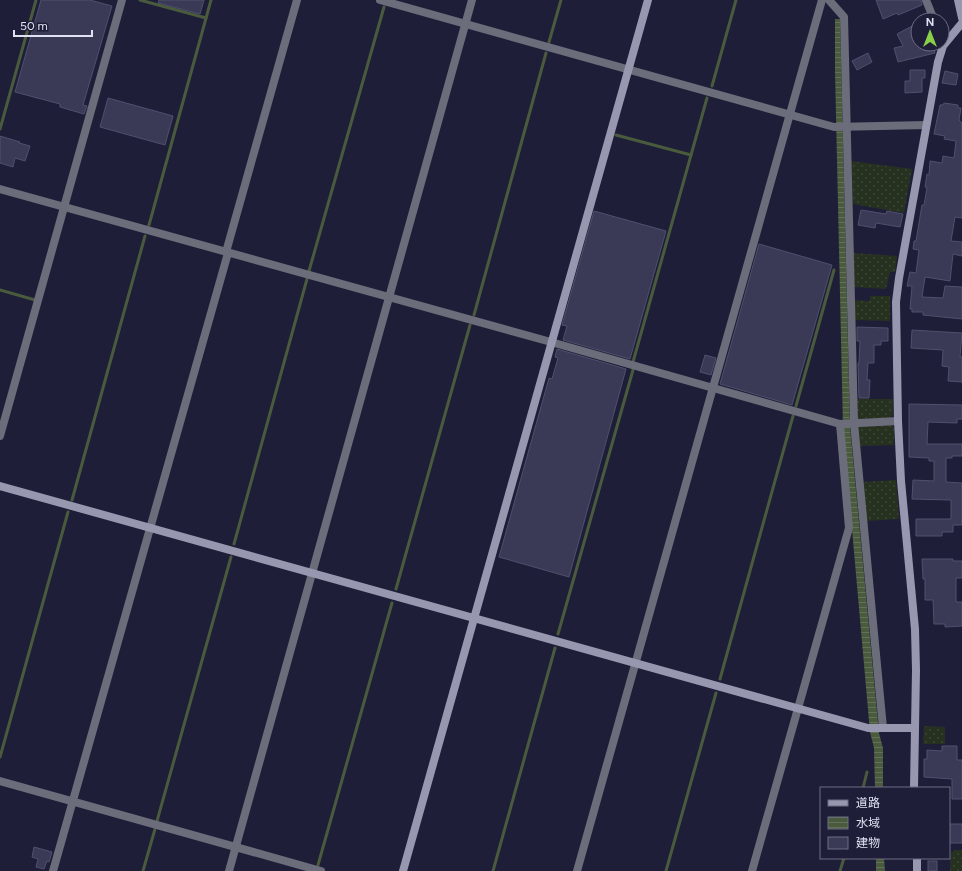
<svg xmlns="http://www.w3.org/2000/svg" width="962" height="871" font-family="Figtree,'Noto Sans JP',sans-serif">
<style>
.garden{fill:url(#garden-dots)}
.water{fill:url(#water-rules)}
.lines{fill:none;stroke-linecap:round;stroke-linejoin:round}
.stream{stroke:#495a3d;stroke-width:3}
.building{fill:#3a3a57;stroke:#4f506d}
.street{stroke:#6c6d7b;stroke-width:8}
.secondary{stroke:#9798af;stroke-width:8}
</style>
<defs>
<pattern id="garden-dots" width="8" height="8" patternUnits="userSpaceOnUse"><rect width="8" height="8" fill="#273120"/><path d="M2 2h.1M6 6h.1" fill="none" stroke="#3c4536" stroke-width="1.8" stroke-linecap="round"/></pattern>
<pattern id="water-rules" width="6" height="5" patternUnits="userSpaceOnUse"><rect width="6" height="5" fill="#495a3d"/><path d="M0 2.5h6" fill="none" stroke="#63715a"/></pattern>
</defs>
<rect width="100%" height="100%" fill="#1e1e38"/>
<!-- garden -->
<g class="garden">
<polygon points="851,161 912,169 904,213 853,204"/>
<polygon points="854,253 897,256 895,272 890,272 886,289 854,287"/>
<polygon points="870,296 890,296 890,321 854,320 854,300 870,301"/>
<polygon points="856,399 893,399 893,416 889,418 856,419"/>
<polygon points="890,424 894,427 894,445 858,446 856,426"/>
<polygon points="896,480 899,519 866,521 862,482"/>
<polygon points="924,726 945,727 945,744 923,744"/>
<polygon points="955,850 962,850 962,871 950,871 951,853"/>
</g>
<!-- water -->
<g class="water">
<polygon points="835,19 840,19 850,427 879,733 883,748 883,788 875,788 874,748 870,732 843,428 835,71"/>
<polygon points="876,858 884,858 885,871 876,871"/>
</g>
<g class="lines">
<!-- stream -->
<g class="stream">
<polyline points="140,0 206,18"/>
<polyline points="549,42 561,0"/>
<polyline points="712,86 736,0"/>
<polyline points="0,129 36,0"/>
<polyline points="616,135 691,155"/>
<polyline points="149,225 211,0"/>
<polyline points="309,271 384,7"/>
<polyline points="0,290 35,300"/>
<polyline points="474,315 546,53"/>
<polyline points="633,362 707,98"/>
<polyline points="796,406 834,270"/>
<polyline points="72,500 145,236"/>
<polyline points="234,544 307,279"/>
<polyline points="396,589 470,325"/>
<polyline points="558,634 633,370"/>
<polyline points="720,679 793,416"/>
<polyline points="0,757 68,512"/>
<polyline points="863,788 867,772"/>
<polyline points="157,821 231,557"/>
<polyline points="318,865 392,603"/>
<polyline points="143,871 155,829"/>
<polyline points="493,871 555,648"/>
<polyline points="666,871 716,693"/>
<polyline points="840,871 844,858"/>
</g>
</g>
<!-- building -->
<g class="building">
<polygon points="41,0 90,0 112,6 83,105 87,106 84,114 60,107 60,104 15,92"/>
<polygon points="159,0 204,0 200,14 158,3"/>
<polygon points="876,0 921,0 922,5 898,15 897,13 883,19"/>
<polygon points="918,23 918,44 932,44 935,53 898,62 894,48 903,46 897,34"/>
<polygon points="868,53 872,62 857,70 852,61"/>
<polygon points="910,70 925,70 925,78 922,78 922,92 905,93 905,81 910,81"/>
<polygon points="945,71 958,74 956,85 942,83"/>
<polygon points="108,98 173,116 165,145 100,127"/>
<polygon points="944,103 958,105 958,108 961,108 959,120 962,123 962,218 955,217 951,241 962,242 962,256 953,254 950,281 925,277 922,297 943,298 945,286 962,287 962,319 923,315 923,312 912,312 912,309 910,309 912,286 907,286 910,272 916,273 919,250 913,249 914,241 916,241 922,205 924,205 927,188 925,187 927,174 929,175 930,161 942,163 943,156 954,158 956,141 944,139 945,136 934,134 940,105 943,105"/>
<polygon points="0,136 20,142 19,143 30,146 25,161 15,158 13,167 0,163"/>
<polygon points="861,210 886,214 887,211 903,214 900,227 876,223 875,228 858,225"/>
<polygon points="594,211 666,231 630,359 563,340 567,326 562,325"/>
<polygon points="759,244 832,265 792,405 720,384"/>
<polygon points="857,327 888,328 888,341 881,341 881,345 874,345 874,363 868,363 867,380 870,380 869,398 859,398 858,363 859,363 860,341 857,341"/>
<polygon points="912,330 962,333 960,357 962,357 962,382 948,381 949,367 942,366 943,350 911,348"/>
<polygon points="557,349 626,369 569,577 499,557 549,378 552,379 558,358 555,357"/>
<polygon points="705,355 716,358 711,375 700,372"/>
<polygon points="909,404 962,405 962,419 957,419 957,423 928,422 927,444 962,444 962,456 952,456 952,458 946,458 946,482 962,483 962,525 953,525 953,532 942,532 942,536 916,536 916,519 951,519 951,500 912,499 913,480 934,481 934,461 929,461 929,458 909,457"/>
<polygon points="922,559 953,559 953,561 962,561 962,578 956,578 956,602 962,602 962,626 945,627 945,624 934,624 933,600 925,600 925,579 923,579"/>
<polygon points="942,746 957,746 957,760 962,760 962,799 952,799 952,779 924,777 924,759 927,759 927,750 942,751"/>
<rect x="949" y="824" width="13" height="19"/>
<polygon points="34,847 52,852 49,862 47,861 44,869 36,867 38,859 32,857"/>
<rect x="928" y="861" width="9" height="10"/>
</g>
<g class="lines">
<!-- street -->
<g class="street">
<polyline points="380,0 834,127 926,125"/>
<polyline points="829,0 844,17 854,423 883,728"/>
<polyline points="926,0 934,20"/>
<polyline points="0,189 551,342 840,424 898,421"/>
<polyline points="226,252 297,0"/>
<polyline points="0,436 122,0"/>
<polyline points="0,781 321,871"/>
<polyline points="53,871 228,253"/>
<polyline points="229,871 472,0"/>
<polyline points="577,871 822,0"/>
<polyline points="752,871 849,528 840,424"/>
</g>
<!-- secondary -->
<g class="secondary">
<polyline points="958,0 962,18"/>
<polyline points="0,486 868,728 914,728"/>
<polyline points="914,788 916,670 915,629 901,481 898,421 896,302 899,278 938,62 943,46 962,23"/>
<polyline points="917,858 917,871"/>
<polyline points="403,871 648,0"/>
</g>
</g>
<!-- legend -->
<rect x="820" y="787" width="130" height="72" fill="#1e1e38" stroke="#6c6c83"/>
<rect x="828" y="800" width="20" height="6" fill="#9798af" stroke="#6c6c83"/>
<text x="856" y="807" font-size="12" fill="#e0e1f3">道路</text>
<rect x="828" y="817" width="20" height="12" fill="url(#water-rules)" stroke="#6c6c83"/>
<text x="856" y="827" font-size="12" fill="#e0e1f3">水域</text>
<rect x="828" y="837" width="20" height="12" fill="#3a3a57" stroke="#6c6c83"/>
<text x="856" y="847" font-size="12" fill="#e0e1f3">建物</text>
<!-- north arrow -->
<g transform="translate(930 32)"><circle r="19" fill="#1e1e38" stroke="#6c6c83"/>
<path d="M0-3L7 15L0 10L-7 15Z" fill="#89cf49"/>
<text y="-6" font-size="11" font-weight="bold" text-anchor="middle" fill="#e0e1f3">N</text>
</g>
<!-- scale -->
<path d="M14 30v6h78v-6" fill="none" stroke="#e0e1f3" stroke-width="2"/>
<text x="20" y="30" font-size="12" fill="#e0e1f3" stroke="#1e1e38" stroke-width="3" paint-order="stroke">50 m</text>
</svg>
